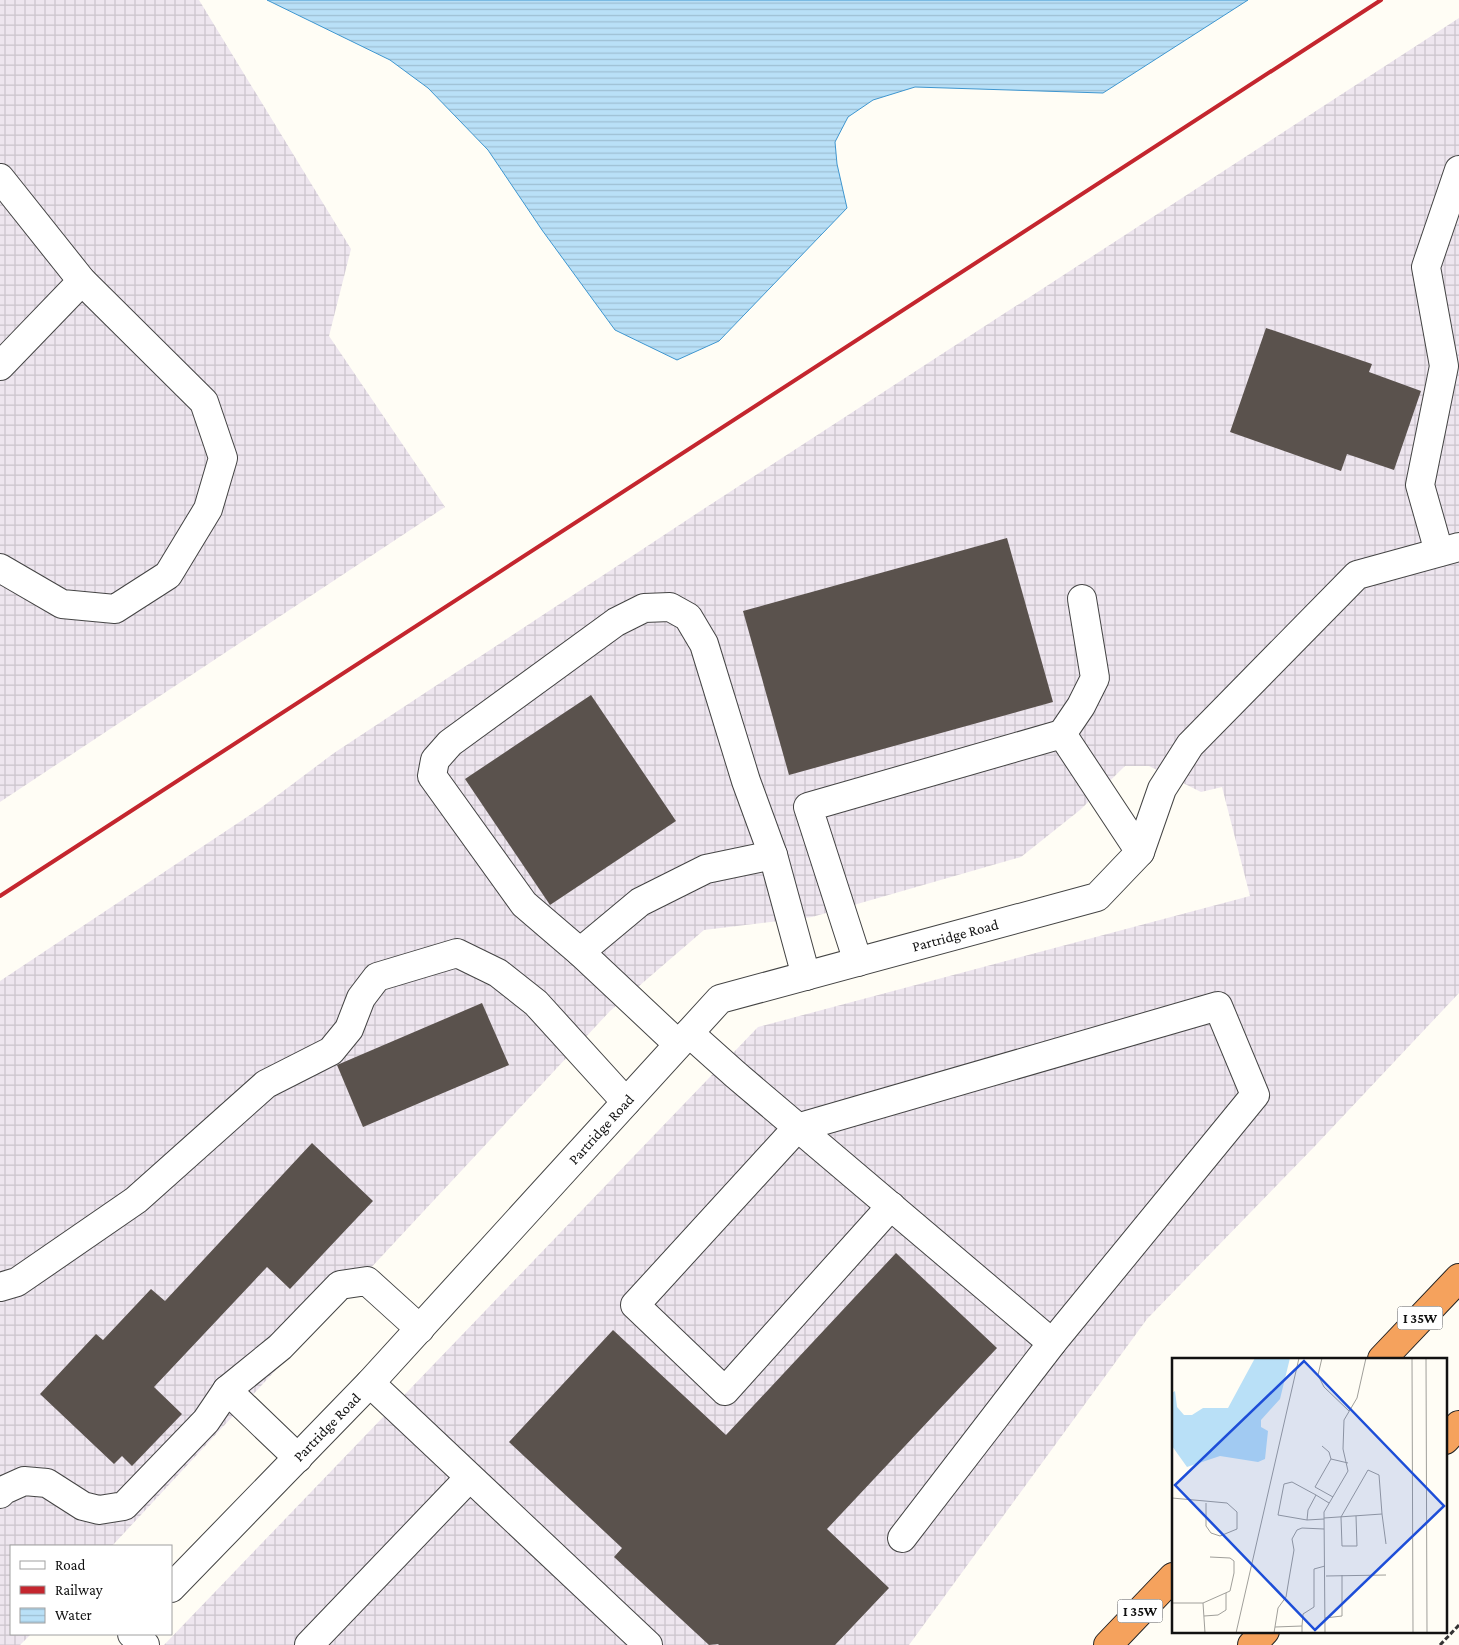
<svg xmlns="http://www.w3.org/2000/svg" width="1459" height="1645" font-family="'Crimson Pro',serif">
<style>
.industrial{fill:url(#industrial-grid)}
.water{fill:url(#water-rules);stroke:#3f96cf}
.building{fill:#5a524d}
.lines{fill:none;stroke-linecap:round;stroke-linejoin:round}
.minor-casing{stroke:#444;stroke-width:30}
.highway-casing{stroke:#222;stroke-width:30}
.path{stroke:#333;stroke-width:3;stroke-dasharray:5 2.5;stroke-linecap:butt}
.minor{stroke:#fff;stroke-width:28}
.highway{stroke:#f5a25d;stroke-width:28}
.rail{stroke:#c4262e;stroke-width:4}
.labels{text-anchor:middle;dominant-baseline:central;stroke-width:5;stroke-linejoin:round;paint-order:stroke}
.shield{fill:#fff;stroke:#585858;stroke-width:1}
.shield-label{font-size:14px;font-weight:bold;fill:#111}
.street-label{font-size:15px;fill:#111;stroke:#fff}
.inset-road{fill:none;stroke:#a09f9a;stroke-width:1}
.view{fill:#1d4ed8;fill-opacity:0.15;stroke:#1d4ed8;stroke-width:2.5}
.inset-edge{fill:none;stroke:#111;stroke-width:2.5}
</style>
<defs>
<pattern id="industrial-grid" width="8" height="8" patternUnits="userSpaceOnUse" patternTransform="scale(1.25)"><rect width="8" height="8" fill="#eee6ef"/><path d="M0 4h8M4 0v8" fill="none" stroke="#cbc4cc"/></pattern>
<pattern id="water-rules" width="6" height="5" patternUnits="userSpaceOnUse" patternTransform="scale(1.25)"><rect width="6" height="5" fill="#b9e0f7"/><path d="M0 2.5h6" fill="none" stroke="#9ebfd3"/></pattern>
</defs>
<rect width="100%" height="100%" fill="#fffdf5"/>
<!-- industrial -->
<g class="industrial">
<polygon points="0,0 199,0 351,249 329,336 445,507 0,802"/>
<polygon points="1459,18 1459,993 1314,1147 1147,1319 909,1645 164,1645 758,1027 1250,896 1222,787 1201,792 1149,766 1125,766 1080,810 1021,857 812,917 704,930 610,1011 112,1546 11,1546 11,1634 31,1634 20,1645 0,1645 0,981 262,807 334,753 702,510"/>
</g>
<!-- water -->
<polygon class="water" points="267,0 1248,0 1103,93 915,87 873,100 848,117 835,142 837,164 847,208 719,341 677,360 615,330 542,230 488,150 428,88 390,60"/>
<!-- building -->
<g class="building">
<polygon points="1266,328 1372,364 1369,372 1421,391 1394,470 1347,454 1341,471 1230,432"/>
<polygon points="1007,538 1053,702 789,775 743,611"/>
<polygon points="591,695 676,821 550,905 465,779"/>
<polygon points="482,1003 509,1065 363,1127 337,1065"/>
<polygon points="312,1143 373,1201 290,1289 267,1267 154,1387 182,1414 132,1466 122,1456 114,1464 40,1394 96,1334 103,1340 151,1289 165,1301"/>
<polygon points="896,1253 997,1348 827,1529 889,1588 835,1645 719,1645 718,1644 709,1645 614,1557 622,1548 509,1442 613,1330 726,1435"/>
</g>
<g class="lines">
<defs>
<g id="minor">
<polyline points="0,178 82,281 204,402 223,458 208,509 168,575 115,609 62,604 0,568"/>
<polyline points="0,366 82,281"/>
<polyline points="1439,552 1420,485 1444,366 1426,267 1459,170"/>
<polyline points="1062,734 1081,706 1095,678 1082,599"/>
<polyline points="580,952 524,904 432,776 435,760 450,743 616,622 644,608 670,607 688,617 704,644 746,781 773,855"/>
<polyline points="858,962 808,807 1062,734 1140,852"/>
<polyline points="689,1033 736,1075 1052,1343 902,1538"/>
<polyline points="678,1044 580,952 640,902 706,869 773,855 806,976"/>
<polyline points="891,1206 725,1391 635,1305 797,1128 1218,1006 1255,1095 1052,1343"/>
<polyline points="0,1287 17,1282 136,1200 266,1084 331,1051 349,1029 361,998 377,977 457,953 498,973 536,1003 626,1102"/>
<polyline points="370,1383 648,1645"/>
<polyline points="227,1390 298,1458"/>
<polyline points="0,1494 4,1490 24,1481 47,1483 83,1506 99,1510 124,1506 206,1421 227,1390 280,1347 340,1285 367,1281 420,1329"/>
<path id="s1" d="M171,1588l199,-205 350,-384 377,-102 43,-45 22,-63 28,-44 167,-170 102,-28"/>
<polyline points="132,1634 145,1645"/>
<polyline points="309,1645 469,1478"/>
</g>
<g id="highway">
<polyline points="1382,1359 1459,1278"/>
<polyline points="1445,1440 1459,1425"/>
<polyline points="1108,1645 1173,1577"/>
<polyline points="1252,1645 1265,1631"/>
</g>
</defs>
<!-- minor casing -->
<use href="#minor" class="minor-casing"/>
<!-- highway casing -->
<use href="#highway" class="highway-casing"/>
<!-- path -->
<polyline class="path" points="1440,1645 1459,1625"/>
<!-- minor -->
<use href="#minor" class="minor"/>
<!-- highway -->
<use href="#highway" class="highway"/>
<!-- rail -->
<polyline class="rail" points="0,896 1381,0"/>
</g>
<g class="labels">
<!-- shield labels -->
<g class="shield">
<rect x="1397.5" y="1306.5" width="45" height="23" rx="4"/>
<rect x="1117.5" y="1599.5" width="45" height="23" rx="4"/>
</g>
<g class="shield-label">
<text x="1420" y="1318">I 35W</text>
<text x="1140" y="1611">I 35W</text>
</g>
<!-- street labels -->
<g class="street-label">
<text stroke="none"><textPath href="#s1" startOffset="1049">Partridge Road</textPath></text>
<text stroke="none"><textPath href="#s1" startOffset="629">Partridge Road</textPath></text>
<text stroke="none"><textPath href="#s1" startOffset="224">Partridge Road</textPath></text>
</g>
</g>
<!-- overview -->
<g transform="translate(1172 1358)">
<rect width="275" height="275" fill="#fffdf5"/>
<path d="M83,0h35l-10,41 -19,21v7l7,4 -3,28 -7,3 -38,-6 -33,11 -15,-21v-53l3,-2 2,16 7,8h8l11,-7h25z" fill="#b9e0f7"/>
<path class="inset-road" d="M150,0l-4,17 6,12 25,24M240,0l1,275M254,0l1,275M150,88l7,6 2,7M161,139l-18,-10 16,-28 17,4M0,140l55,5 10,9v17l-17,7 -9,-3 -5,-7v-23M184,158l1,30h-15l-1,-29 27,-47 11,5 3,39M152,160l58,-4 4,30M152,161l-17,1 1,-10 8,-15 13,8M135,162l-29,-5 6,-31 8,-2 24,13M154,218l60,-1M0,245h31l2,30M31,245l27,-12 4,-18v-12l-4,-3 -20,-1M32,258l14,-1 8,-5v-17M153,260l17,-2v-41M130,268l1,-12 11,-7v-38l11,-3M103,269l27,-1v7M64,275l63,-275M102,275l4,-25 8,-11 3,-18 5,-29 -2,-11 5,-9 5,-2 22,1M153,275l-1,-121 24,-41 -5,-22 1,-29 13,-22 9,-40"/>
<path class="view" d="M132,3l140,145 -129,124 -140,-145z"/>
<rect width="275" height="275" class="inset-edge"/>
</g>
<!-- legend -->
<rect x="10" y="1545" width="162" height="90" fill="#ffffff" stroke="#a0a0a0"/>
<rect x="20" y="1561" width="25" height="8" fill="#ffffff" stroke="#a0a0a0"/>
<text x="55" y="1570" font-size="15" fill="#111111">Road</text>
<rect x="20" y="1586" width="25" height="8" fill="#c4262e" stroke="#a0a0a0"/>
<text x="55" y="1595" font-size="15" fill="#111111">Railway</text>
<rect x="20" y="1608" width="25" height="15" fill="url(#water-rules)" stroke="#a0a0a0"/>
<text x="55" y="1620" font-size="15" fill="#111111">Water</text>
</svg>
